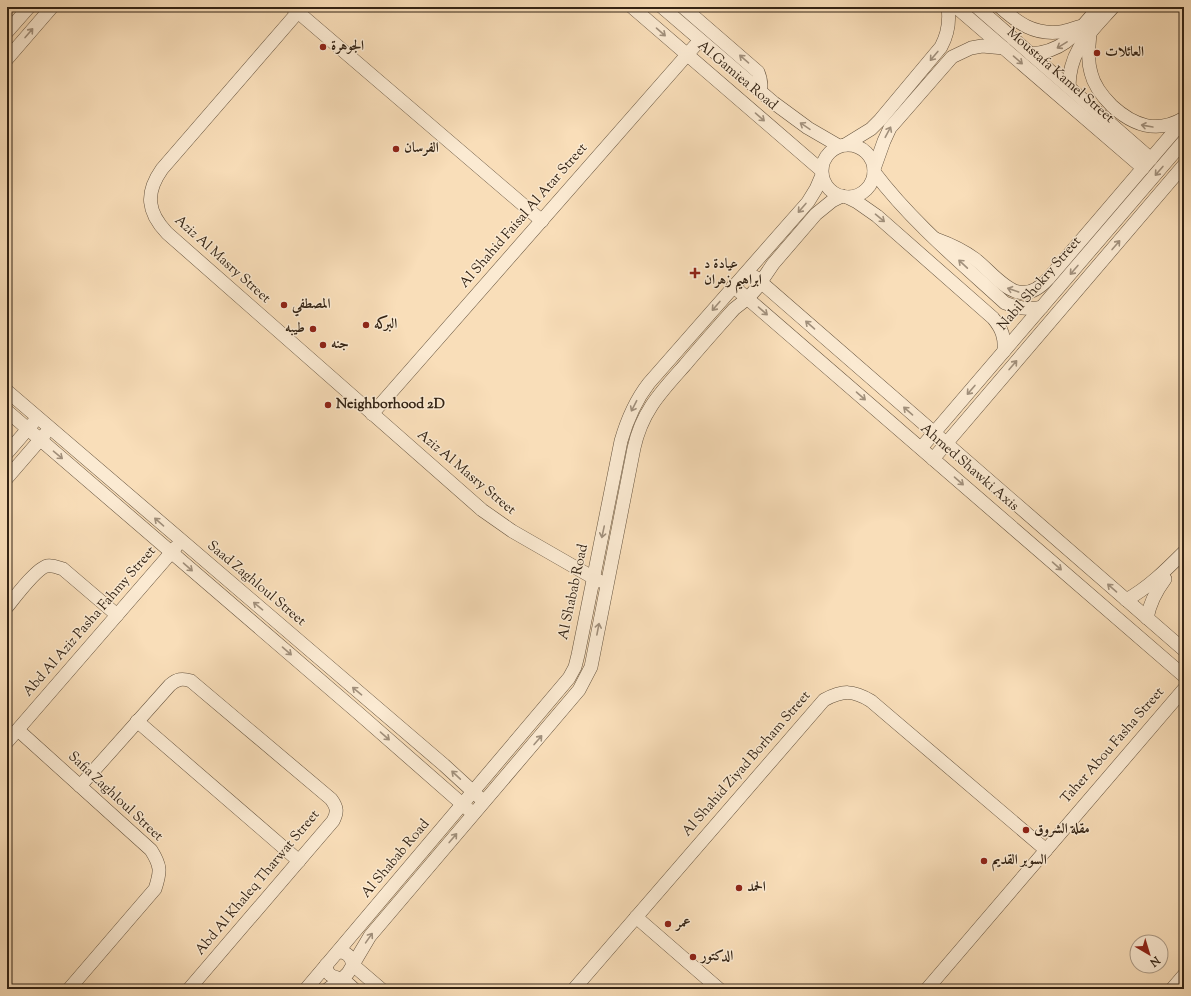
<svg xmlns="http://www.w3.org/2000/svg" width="1191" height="996" font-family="'Sorts Mill Goudy',Amiri,serif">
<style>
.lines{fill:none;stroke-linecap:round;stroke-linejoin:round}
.minor-casing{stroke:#64523d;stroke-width:14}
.minor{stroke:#fbead2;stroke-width:13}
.oneway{stroke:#a1907c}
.poi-dot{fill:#8f2418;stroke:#fbead2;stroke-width:1.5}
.labels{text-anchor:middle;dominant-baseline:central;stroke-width:3;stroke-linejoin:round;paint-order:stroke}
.poi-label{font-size:14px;font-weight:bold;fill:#332314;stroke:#fbead2;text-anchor:start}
.street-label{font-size:14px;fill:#332314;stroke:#fbead2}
</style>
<rect width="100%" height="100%" fill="#f9deb9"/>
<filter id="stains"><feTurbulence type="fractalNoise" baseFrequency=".005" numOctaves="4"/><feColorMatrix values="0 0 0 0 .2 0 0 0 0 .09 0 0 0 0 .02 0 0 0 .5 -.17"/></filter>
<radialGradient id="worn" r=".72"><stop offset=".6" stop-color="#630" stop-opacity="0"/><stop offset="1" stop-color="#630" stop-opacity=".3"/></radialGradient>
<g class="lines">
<defs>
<g id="minor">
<polyline points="292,7 542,221"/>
<polyline points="632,7 821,170"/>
<polyline points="662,7 774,103 808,128 839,146"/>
<path d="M683,7l75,65c3,7 4,12 2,19"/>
<polyline points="956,7 1143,168"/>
<polyline points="977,7 1151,159"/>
<path d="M1000,7c18,16 34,28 60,25 7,-1 14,-4 22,-6l8,7c-1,14 -3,26 1,40 3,13 11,23 21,33 22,20 45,28 72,12"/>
<path d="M298,12l-136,157c-17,24 -15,43 5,64l315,277 30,21 87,50"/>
<polyline points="7,32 29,7"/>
<path d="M1031,54c35,-3 46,-22 68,-47"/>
<polyline points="7,59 52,7"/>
<path d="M1069,87c0,-37 21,-54 44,-80"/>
<circle cx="848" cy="171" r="26"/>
<path d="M845,145l26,-16 9,-9 61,-73c7,-13 9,-25 7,-40"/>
<polyline points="874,169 884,141 890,128 952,57 971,48 982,46 1004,48"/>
<path d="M874,172c37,49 86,90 131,131 13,5 23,7 37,4"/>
<path d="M847,197l10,5 20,14 116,102c9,11 12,19 11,33"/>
<path d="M936,239c14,5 27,11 39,20 23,18 43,53 73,20l136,-159"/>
<polyline points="755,277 1184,650"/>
<polyline points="733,286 1184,676"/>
<polyline points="7,391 444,765 480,798"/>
<polyline points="7,411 356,711 469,810"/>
<polyline points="372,414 700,40"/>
<polyline points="921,448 1184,141"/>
<polyline points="7,453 33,423"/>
<polyline points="933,459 1184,165"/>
<polyline points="7,478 45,434"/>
<path d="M1126,600c22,-12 40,-30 58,-48"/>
<path d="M7,607c8,-10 30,-39 40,-41 6,-1 10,1 16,3l54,46"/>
<path d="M1147,618c3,-16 9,-27 18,-39"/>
<polyline points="137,721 299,861"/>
<path d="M18,730l133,120c10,16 10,21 4,39l-86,100"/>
<polyline points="7,742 176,547"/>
<path d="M80,786l90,-101c7,-6 12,-7 21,-4l140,118c6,8 7,13 2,22l-144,168"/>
<polyline points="636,917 719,989"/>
<path d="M338,952c9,0 13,4 15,13l28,24"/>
<path d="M326,965c2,12 6,11 15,14 4,1 9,7 13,10"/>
<path d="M306,989l263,-311 6,-11 3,-12 43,-214c6,-21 14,-40 28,-58l159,-181 8,-13 6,-14"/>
<path d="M328,989l14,-10 6,-6 22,-37 209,-246 12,-23 43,-219c8,-37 27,-56 51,-83 16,-19 33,-38 49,-56l14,-11 8,-9 17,-25 43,-50 16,-13 10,-5"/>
<path d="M574,989l250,-289c19,-10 29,-10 47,1l175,149"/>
<polyline points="927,989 1184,689"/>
<polyline points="1172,989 1184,975"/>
</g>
</defs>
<!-- minor casing -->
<use href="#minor" class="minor-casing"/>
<!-- minor -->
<use href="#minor" class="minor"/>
</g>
<!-- one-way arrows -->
<defs><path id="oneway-shaft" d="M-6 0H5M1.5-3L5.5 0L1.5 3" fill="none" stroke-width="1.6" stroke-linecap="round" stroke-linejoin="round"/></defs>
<g class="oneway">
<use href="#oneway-shaft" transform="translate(661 32) rotate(41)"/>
<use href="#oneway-shaft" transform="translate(29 33) rotate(-49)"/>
<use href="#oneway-shaft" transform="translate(1062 45) rotate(148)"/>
<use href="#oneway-shaft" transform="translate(934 56) rotate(130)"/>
<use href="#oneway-shaft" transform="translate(744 59) rotate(-139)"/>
<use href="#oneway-shaft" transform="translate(1018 60) rotate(41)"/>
<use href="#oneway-shaft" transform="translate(760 117) rotate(41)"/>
<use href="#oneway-shaft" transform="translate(805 126) rotate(-146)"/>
<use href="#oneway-shaft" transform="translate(1147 126) rotate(-170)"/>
<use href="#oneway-shaft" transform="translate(888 132) rotate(-62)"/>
<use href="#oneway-shaft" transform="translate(1159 171) rotate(131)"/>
<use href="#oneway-shaft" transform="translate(802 208) rotate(131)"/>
<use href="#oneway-shaft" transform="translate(880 218) rotate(40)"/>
<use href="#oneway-shaft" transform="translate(1116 245) rotate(-49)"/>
<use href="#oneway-shaft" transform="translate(963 264) rotate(-137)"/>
<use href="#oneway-shaft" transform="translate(1074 270) rotate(131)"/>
<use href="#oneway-shaft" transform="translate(1013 290) rotate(-161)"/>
<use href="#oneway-shaft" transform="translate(716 306) rotate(131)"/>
<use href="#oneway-shaft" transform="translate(763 311) rotate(41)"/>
<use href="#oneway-shaft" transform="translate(810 325) rotate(-139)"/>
<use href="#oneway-shaft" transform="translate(1013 365) rotate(-49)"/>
<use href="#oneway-shaft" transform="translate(971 390) rotate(131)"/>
<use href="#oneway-shaft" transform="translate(861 396) rotate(41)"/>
<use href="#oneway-shaft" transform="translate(634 406) rotate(117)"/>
<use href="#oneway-shaft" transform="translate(908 411) rotate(-139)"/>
<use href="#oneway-shaft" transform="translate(58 455) rotate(40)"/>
<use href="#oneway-shaft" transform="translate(959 481) rotate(41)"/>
<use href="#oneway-shaft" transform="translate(159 522) rotate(-139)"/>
<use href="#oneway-shaft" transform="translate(603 532) rotate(102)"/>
<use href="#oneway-shaft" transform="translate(1057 566) rotate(41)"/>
<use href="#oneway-shaft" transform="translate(188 567) rotate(41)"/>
<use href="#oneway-shaft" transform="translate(1112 588) rotate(-139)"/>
<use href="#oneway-shaft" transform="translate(258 606) rotate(-140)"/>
<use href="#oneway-shaft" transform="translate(598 629) rotate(-79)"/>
<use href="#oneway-shaft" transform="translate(287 651) rotate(41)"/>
<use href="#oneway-shaft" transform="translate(357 691) rotate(-140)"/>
<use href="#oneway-shaft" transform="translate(385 736) rotate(41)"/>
<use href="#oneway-shaft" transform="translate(538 740) rotate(-49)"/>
<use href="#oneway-shaft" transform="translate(456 775) rotate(-137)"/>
<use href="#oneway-shaft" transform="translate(453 838) rotate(-50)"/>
<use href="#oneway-shaft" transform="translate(369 938) rotate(-55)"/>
</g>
<!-- markers -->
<g class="poi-dot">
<circle cx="323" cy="47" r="4"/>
<circle cx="1097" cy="53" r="4"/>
<circle cx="396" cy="149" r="4"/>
<path d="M693 267h4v4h4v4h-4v4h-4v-4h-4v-4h4z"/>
<circle cx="284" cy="305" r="4"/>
<circle cx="366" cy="325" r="4"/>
<circle cx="313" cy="329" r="4"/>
<circle cx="323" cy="345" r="4"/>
<circle cx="328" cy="405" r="4"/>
<circle cx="1026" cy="830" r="4"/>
<circle cx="984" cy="861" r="4"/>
<circle cx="739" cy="888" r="4"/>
<circle cx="668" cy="924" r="4"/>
<circle cx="693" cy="957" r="4"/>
</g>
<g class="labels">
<!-- poi labels -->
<g class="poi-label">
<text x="331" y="47">الجوهرة</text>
<text x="1105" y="53">العائلات</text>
<text x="404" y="149">الفرسان</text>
<text x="704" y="265">عيادة د<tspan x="704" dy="16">ابراهيم زهران</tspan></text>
<text x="292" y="305">المصطفي</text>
<text x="374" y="325">البركه</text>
<text x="305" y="329" text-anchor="end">طيبه</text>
<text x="331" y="345">جنه</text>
<text x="336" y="405">Neighborhood 2D</text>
<text x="1034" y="830">مقلة الشروق</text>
<text x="992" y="861">السوبر القديم</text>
<text x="747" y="888">الحمد</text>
<text x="676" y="924">عمر</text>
<text x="701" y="957">الدكتور</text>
</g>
<!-- street labels -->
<g class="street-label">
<text transform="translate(737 76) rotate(40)">Al Gamiea Road</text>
<text transform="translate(1060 76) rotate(41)">Moustafa Kamel Street</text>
<text transform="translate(524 216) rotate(-49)">Al Shahid Faisal Al Atar Street</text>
<text transform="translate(222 260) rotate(42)">Aziz Al Masry Street</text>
<text transform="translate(1040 284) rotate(-49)">Nabil Shokry Street</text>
<text transform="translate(969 468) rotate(41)">Ahmed Shawki Axis</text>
<text transform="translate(466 473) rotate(40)">Aziz Al Masry Street</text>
<text transform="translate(256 584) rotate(40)">Saad Zaghloul Street</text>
<text transform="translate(574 592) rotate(-78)">Al Shabab Road</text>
<text transform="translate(90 622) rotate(-49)">Abd Al Aziz Pasha Fahmy Street</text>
<text transform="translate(1113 746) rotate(-49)">Taher Abou Fasha Street</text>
<text transform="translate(747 764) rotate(-49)">Al Shahid Ziyad Borham Street</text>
<text transform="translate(115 797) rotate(43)">Safia Zaghloul Street</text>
<text transform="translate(396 859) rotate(-50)">Al Shabab Road</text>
<text transform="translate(258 883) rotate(-50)">Abd Al Khaleq Tharwat Street</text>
</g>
</g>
<!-- margin -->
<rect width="1191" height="996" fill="none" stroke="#f9deb9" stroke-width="24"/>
<rect x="8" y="8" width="1175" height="980" fill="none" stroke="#332314" stroke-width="2"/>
<rect x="12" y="12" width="1167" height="972" fill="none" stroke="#332314"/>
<!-- north arrow -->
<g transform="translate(1149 954) rotate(142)"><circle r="19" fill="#fbead2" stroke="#ab9a86"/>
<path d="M0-3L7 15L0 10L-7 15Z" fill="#8f2418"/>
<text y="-6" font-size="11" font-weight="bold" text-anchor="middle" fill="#332314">N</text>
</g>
<rect width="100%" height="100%" filter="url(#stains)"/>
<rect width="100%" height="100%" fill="url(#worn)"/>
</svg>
